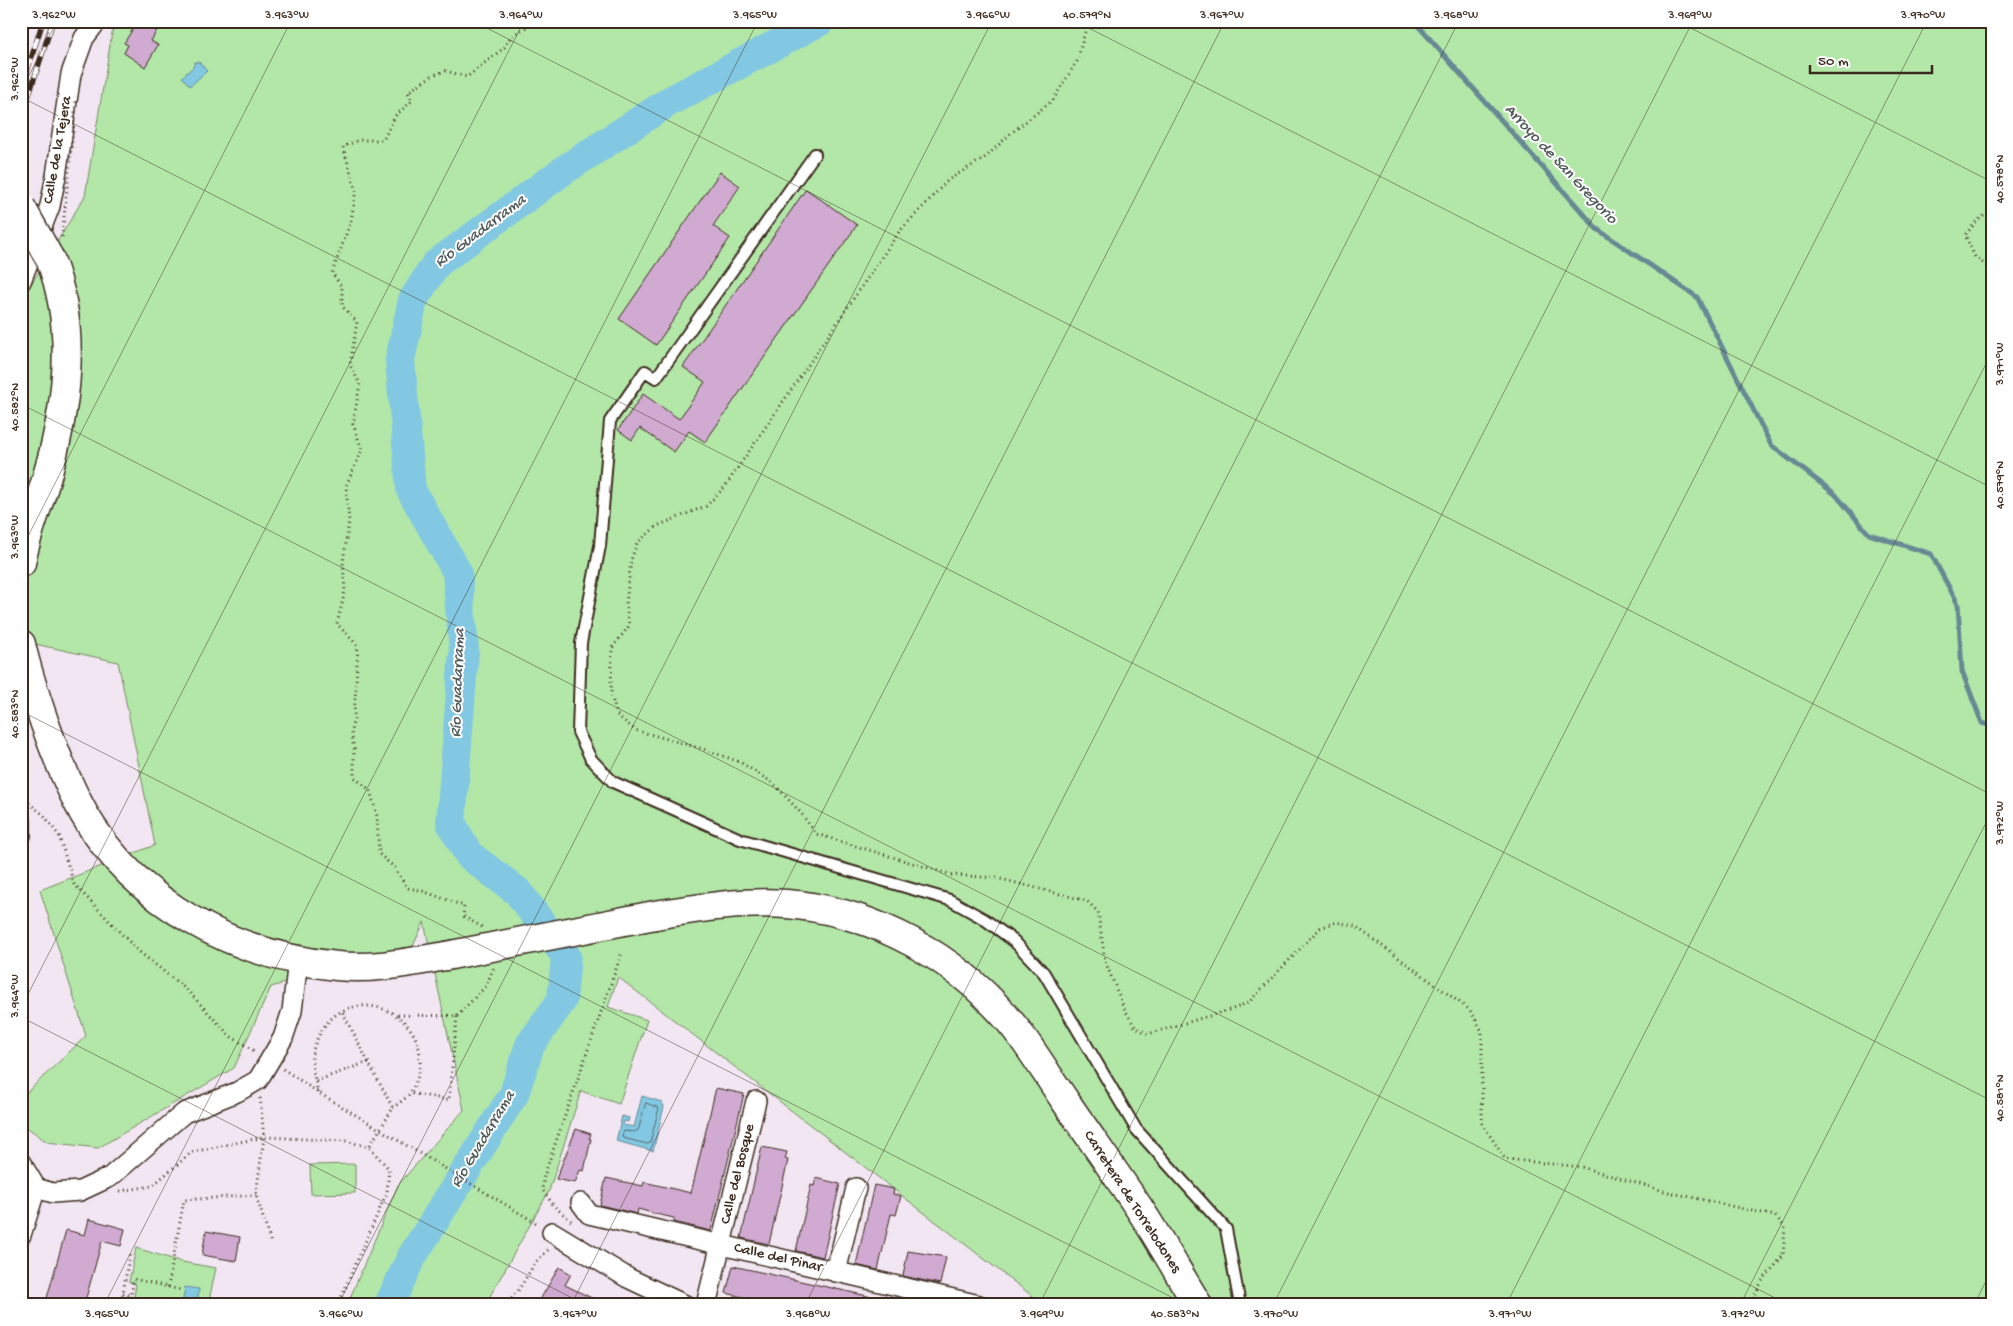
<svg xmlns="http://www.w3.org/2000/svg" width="2013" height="1326" font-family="'Gochi Hand',sans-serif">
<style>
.green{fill:#b3e7a8;stroke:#778863}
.water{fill:#82c8e3;stroke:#668994}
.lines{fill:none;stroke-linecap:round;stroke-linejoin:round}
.shore{stroke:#57696d;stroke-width:1}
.stream{stroke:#668994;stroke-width:5}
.river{stroke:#82c8e3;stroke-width:30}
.building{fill:#d0aad1;stroke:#3b2a1e}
.service-casing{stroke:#3b2a1e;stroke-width:14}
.minor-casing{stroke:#3b2a1e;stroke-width:22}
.secondary-casing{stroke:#3b2a1e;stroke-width:31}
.path{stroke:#3b2a1e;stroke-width:3;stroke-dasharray:1 4;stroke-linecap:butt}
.service{stroke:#fff;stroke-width:10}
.minor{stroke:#fff;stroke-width:19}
.secondary{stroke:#fff;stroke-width:28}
.rail-casing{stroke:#3b2a1e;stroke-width:5.5}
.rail{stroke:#fff;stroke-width:4;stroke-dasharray:11;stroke-linecap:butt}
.secondary-bridge-casing{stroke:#3b2a1e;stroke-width:31;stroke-linecap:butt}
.path-bridge{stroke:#3b2a1e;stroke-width:3;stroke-dasharray:1 4;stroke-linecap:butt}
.secondary-bridge{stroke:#fff;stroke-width:28}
.ticks{fill:none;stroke:#3b2a1e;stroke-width:1;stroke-opacity:0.45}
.labels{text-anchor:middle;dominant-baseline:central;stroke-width:4;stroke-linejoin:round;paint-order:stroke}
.street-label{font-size:15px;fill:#3b2a1e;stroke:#fff}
.water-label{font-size:16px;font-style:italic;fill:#505959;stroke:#fff}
.neatline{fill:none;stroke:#3b2a1e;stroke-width:2}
.ticks-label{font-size:12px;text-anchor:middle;fill:#3b2a1e}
</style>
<rect width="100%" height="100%" fill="#f1e6f1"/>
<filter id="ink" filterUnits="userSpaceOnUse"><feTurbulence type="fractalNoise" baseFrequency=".02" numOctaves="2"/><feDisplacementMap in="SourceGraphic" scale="10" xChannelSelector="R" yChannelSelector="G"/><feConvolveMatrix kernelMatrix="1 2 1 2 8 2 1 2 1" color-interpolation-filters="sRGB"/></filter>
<g filter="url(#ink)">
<!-- green -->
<g class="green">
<polygon points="114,21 1992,21 1992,1305 1044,1305 618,977 608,1007 647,1020 619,1104 581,1091 549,1191 485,1305 347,1305 398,1185 464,1110 424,922 413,946 271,987 234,1068 98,1148 47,1142 21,1123 21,1098 86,1036 40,890 155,845 118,662 21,641 21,301 85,196"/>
<polygon points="355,1164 355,1193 311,1194 310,1165"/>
<polygon points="136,1248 182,1262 216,1268 208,1305 125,1305 127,1296 134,1297 136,1284 129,1282"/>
</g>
<!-- water -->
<g class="water">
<polygon points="195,62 199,62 207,71 190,86 182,77 193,67"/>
<polygon points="642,1096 662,1102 664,1107 653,1151 616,1141 622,1116 629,1118 628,1122 624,1121 623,1125 634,1127"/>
<polygon points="185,1287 199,1289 197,1305 182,1305"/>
</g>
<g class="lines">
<!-- shore -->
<polygon class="shore" points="646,1103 659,1108 650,1143 647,1144 623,1138 622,1135 624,1131 634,1132 638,1130"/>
<!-- stream -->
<polyline class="stream" points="1414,21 1597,229 1697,297 1771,445 1835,494 1869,534 1931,554 1958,604 1962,671 1982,723 1992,726"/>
<!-- river -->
<polyline class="river" points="389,1305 411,1258 514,1094 530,1045 562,1000 566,956 518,892 469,855 451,823 464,651 457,572 411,490 400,360 413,300 436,264 564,170 670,101 820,21"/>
</g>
<!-- building -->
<g class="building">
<polygon points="138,21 162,21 151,41 158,45 145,67 124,53 128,45 124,43"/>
<polygon points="720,172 740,186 713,226 730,238 656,345 619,319"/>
<polygon points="806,189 857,225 705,442 689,431 674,452 640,428 632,440 618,430 643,394 679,419 705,382 683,367"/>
<polygon points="716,1088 744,1094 711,1231 674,1222 674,1218 656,1214 638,1209 637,1214 600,1205 606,1178 643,1186 644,1182 691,1193"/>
<polygon points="576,1129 591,1134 589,1139 591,1139 584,1171 580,1170 575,1183 556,1179"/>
<polygon points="762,1147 787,1152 785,1159 788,1160 769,1244 741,1238"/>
<polygon points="816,1178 840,1184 823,1257 796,1251 811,1185 814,1186"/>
<polygon points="874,1185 894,1189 893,1194 901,1196 896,1215 891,1214 878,1270 856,1265"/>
<polygon points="89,1219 125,1229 121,1246 102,1241 84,1305 45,1305 66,1230 85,1235"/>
<polygon points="206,1231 240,1237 236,1261 202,1255"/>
<polygon points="908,1251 946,1257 940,1284 903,1276"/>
<polygon points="733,1266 881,1299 881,1305 777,1305 726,1293"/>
<polygon points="559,1267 571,1274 565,1285 606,1305 537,1305"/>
</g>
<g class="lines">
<defs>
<polyline id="service" points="815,154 656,378 645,371 610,421 600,546 581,643 578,732 591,759 613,782 740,839 950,900 984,919 1014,941 1044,973 1136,1129 1226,1229 1240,1305"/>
<g id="minor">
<polyline points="21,281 50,206 56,176 71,74 84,38 97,21"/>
<polyline points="21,822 21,835"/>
<polyline points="21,1163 36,1188 53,1193 80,1191 110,1177 184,1113 237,1092 258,1080 283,1038 292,1011 298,960"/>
<polyline points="581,1203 589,1214 979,1305"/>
<polyline points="552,1232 628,1278 685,1305"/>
<polyline points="21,1235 36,1188"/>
<polyline points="836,1272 856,1188"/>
<polyline points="706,1305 756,1101"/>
</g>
<g id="secondary">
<path d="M21,563c5,-28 16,-54 24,-80 22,-73 33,-152 5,-224"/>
<path d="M21,644c6,27 15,54 24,80 11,31 23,61 39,90 53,91 152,142 253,152 37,4 73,-4 109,-10"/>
<path d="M655,915c44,-7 87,-14 132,-11 77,6 154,45 207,100 30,30 50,67 74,101 24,35 49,70 73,106 20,31 38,63 57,94"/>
</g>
</defs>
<!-- service casing -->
<use href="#service" class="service-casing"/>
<!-- minor casing -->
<use href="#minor" class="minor-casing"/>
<!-- secondary casing -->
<use href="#secondary" class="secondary-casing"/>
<!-- path -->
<g class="path">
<polyline points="1085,32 1077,61 1053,100 1010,134 986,157 948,180 899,232 724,488 706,506 657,526 637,543 631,560 626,604 629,626 612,648 611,695 617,715 635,730 703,749 740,762 773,783 801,813 816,834 952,875 997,878 1087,901 1098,912 1105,961 1124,1008 1135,1027 1148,1034 1236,1008 1250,1001 1320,928 1336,922 1355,926 1470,1010 1482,1031 1482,1123 1505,1159 1581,1167 1664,1191 1775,1216 1785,1227 1783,1256 1762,1281 1750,1305"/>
<polyline points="1992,210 1977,221 1965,235 1975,257 1992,270"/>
<polyline points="21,797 44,815 59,836 74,884 137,950 187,990 230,1036 256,1052"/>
<polyline points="482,927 463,916 464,906 420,890 407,888 395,868 379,854 377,816 370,790 354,777 354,749 351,731 354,718 358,646 337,624 345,591 343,562 349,521 346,486 362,450 353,424 360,384 350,365 357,322 342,306 342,287 332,273 351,221 356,190 343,147 359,140 383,140 396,115 412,101 408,92 433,75 446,71 467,77 505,47 511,36 537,21"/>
<polyline points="398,1015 457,1016 449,1100 410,1093"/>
<polyline points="457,1016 486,986 494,967"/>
<polyline points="368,1062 393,1108 369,1147"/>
<polyline points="283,1069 319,1093 538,1224"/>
<polyline points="316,1081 368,1062 342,1011"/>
<path d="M318,1093c-2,-10 -5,-20 -6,-30 -1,-12 4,-23 10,-33 29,-47 102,-20 98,34 -1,10 -4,21 -10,29 -4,6 -12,10 -17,15"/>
<polyline points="260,1098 264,1137 256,1195 271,1243"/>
<polyline points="120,1191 152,1186 192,1152 264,1137 346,1141 369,1147 389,1169 387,1192 338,1305"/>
<polyline points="571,1221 554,1206 542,1189 544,1176 622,952"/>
<polyline points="168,1287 184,1200 256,1195"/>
<polyline points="123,1293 131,1295 134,1279 181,1290"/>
<polyline points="121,1305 130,1252"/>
<polyline points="504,1305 518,1291 535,1263 549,1249"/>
</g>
<!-- service -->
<use href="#service" class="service"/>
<!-- minor -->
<use href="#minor" class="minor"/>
<!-- secondary -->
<use href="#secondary" class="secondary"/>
<defs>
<g id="rail">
<polyline points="21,90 43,21"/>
<polyline points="21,119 53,21"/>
</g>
</defs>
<!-- rail casing -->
<use href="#rail" class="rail-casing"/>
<!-- rail -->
<use href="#rail" class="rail"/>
<defs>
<g id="secondary-bridge">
<polyline points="21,207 50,259"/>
<polyline points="446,956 655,915"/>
</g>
</defs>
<!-- secondary-bridge casing -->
<use href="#secondary-bridge" class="secondary-bridge-casing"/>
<!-- path-bridge -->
<g class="path-bridge">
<polyline points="21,177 27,187"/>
<polyline points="62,237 76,101"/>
</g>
<!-- secondary-bridge -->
<use href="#secondary-bridge" class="secondary-bridge"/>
</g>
</g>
<!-- ticks -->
<path class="ticks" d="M473,21l1519,774M1075,21l917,467M1677,21l315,161M21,91l36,-70M21,97l1971,1004M21,404l1768,901M21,550l270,-529M21,711l1166,594M21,1008l503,-987M21,1017l565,288M104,1305l654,-1284M338,1305l654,-1284M571,1305l654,-1284M805,1305l654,-1284M1039,1305l654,-1284M1273,1305l654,-1284M1506,1305l486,-953M1740,1305l252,-494M1974,1305l18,-36"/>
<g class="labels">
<!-- street labels -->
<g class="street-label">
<text transform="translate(58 150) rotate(-80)">Calle de la Tejera</text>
<text transform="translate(738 1174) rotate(-76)">Calle del Bosque</text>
<text transform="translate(1132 1202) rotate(57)">Carretera de Torrelodones</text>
<text transform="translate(778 1258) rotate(13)">Calle del Pinar</text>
</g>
<!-- water labels -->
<g class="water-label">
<text transform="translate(1560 165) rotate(47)">Arroyo de San Gregorio</text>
<text transform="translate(481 232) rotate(-37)">Río Guadarrama</text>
<text transform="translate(459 683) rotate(-88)">Río Guadarrama</text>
<text transform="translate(484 1140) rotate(-59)">Río Guadarrama</text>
</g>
</g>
<!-- margin -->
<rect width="2013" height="1326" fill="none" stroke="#fff" stroke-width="55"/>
<!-- scale -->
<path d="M1810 65v8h122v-8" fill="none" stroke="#3b2a1e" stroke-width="2.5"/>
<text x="1818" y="65" font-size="15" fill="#3b2a1e" stroke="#ffffff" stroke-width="4" paint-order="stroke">50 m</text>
<rect x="28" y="28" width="1958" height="1270" class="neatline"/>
<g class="ticks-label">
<text x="54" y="18">3.962°W</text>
<text x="287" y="18">3.963°W</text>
<text x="521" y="18">3.964°W</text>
<text x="755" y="18">3.965°W</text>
<text x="988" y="18">3.966°W</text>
<text x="1087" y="18">40.579°N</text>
<text x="1222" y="18">3.967°W</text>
<text x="1456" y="18">3.968°W</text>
<text x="1690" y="18">3.969°W</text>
<text x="1923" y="18">3.970°W</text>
<text transform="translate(14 79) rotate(-90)" y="4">3.962°W</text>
<text transform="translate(1999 179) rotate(-90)" y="4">40.578°N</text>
<text transform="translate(1999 364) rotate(-90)" y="4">3.971°W</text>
<text transform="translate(14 407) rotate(-90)" y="4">40.582°N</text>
<text transform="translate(1999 485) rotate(-90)" y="4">40.579°N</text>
<text transform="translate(14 537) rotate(-90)" y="4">3.963°W</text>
<text transform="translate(14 714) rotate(-90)" y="4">40.583°N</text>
<text transform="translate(1999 823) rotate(-90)" y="4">3.972°W</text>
<text transform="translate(14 996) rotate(-90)" y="4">3.964°W</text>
<text transform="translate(1999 1098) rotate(-90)" y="4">40.581°N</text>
<text x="107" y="1317">3.965°W</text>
<text x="341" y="1317">3.966°W</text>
<text x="575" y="1317">3.967°W</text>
<text x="808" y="1317">3.968°W</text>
<text x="1042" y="1317">3.969°W</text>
<text x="1175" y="1317">40.583°N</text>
<text x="1276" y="1317">3.970°W</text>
<text x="1510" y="1317">3.971°W</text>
<text x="1743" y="1317">3.972°W</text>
</g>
</svg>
